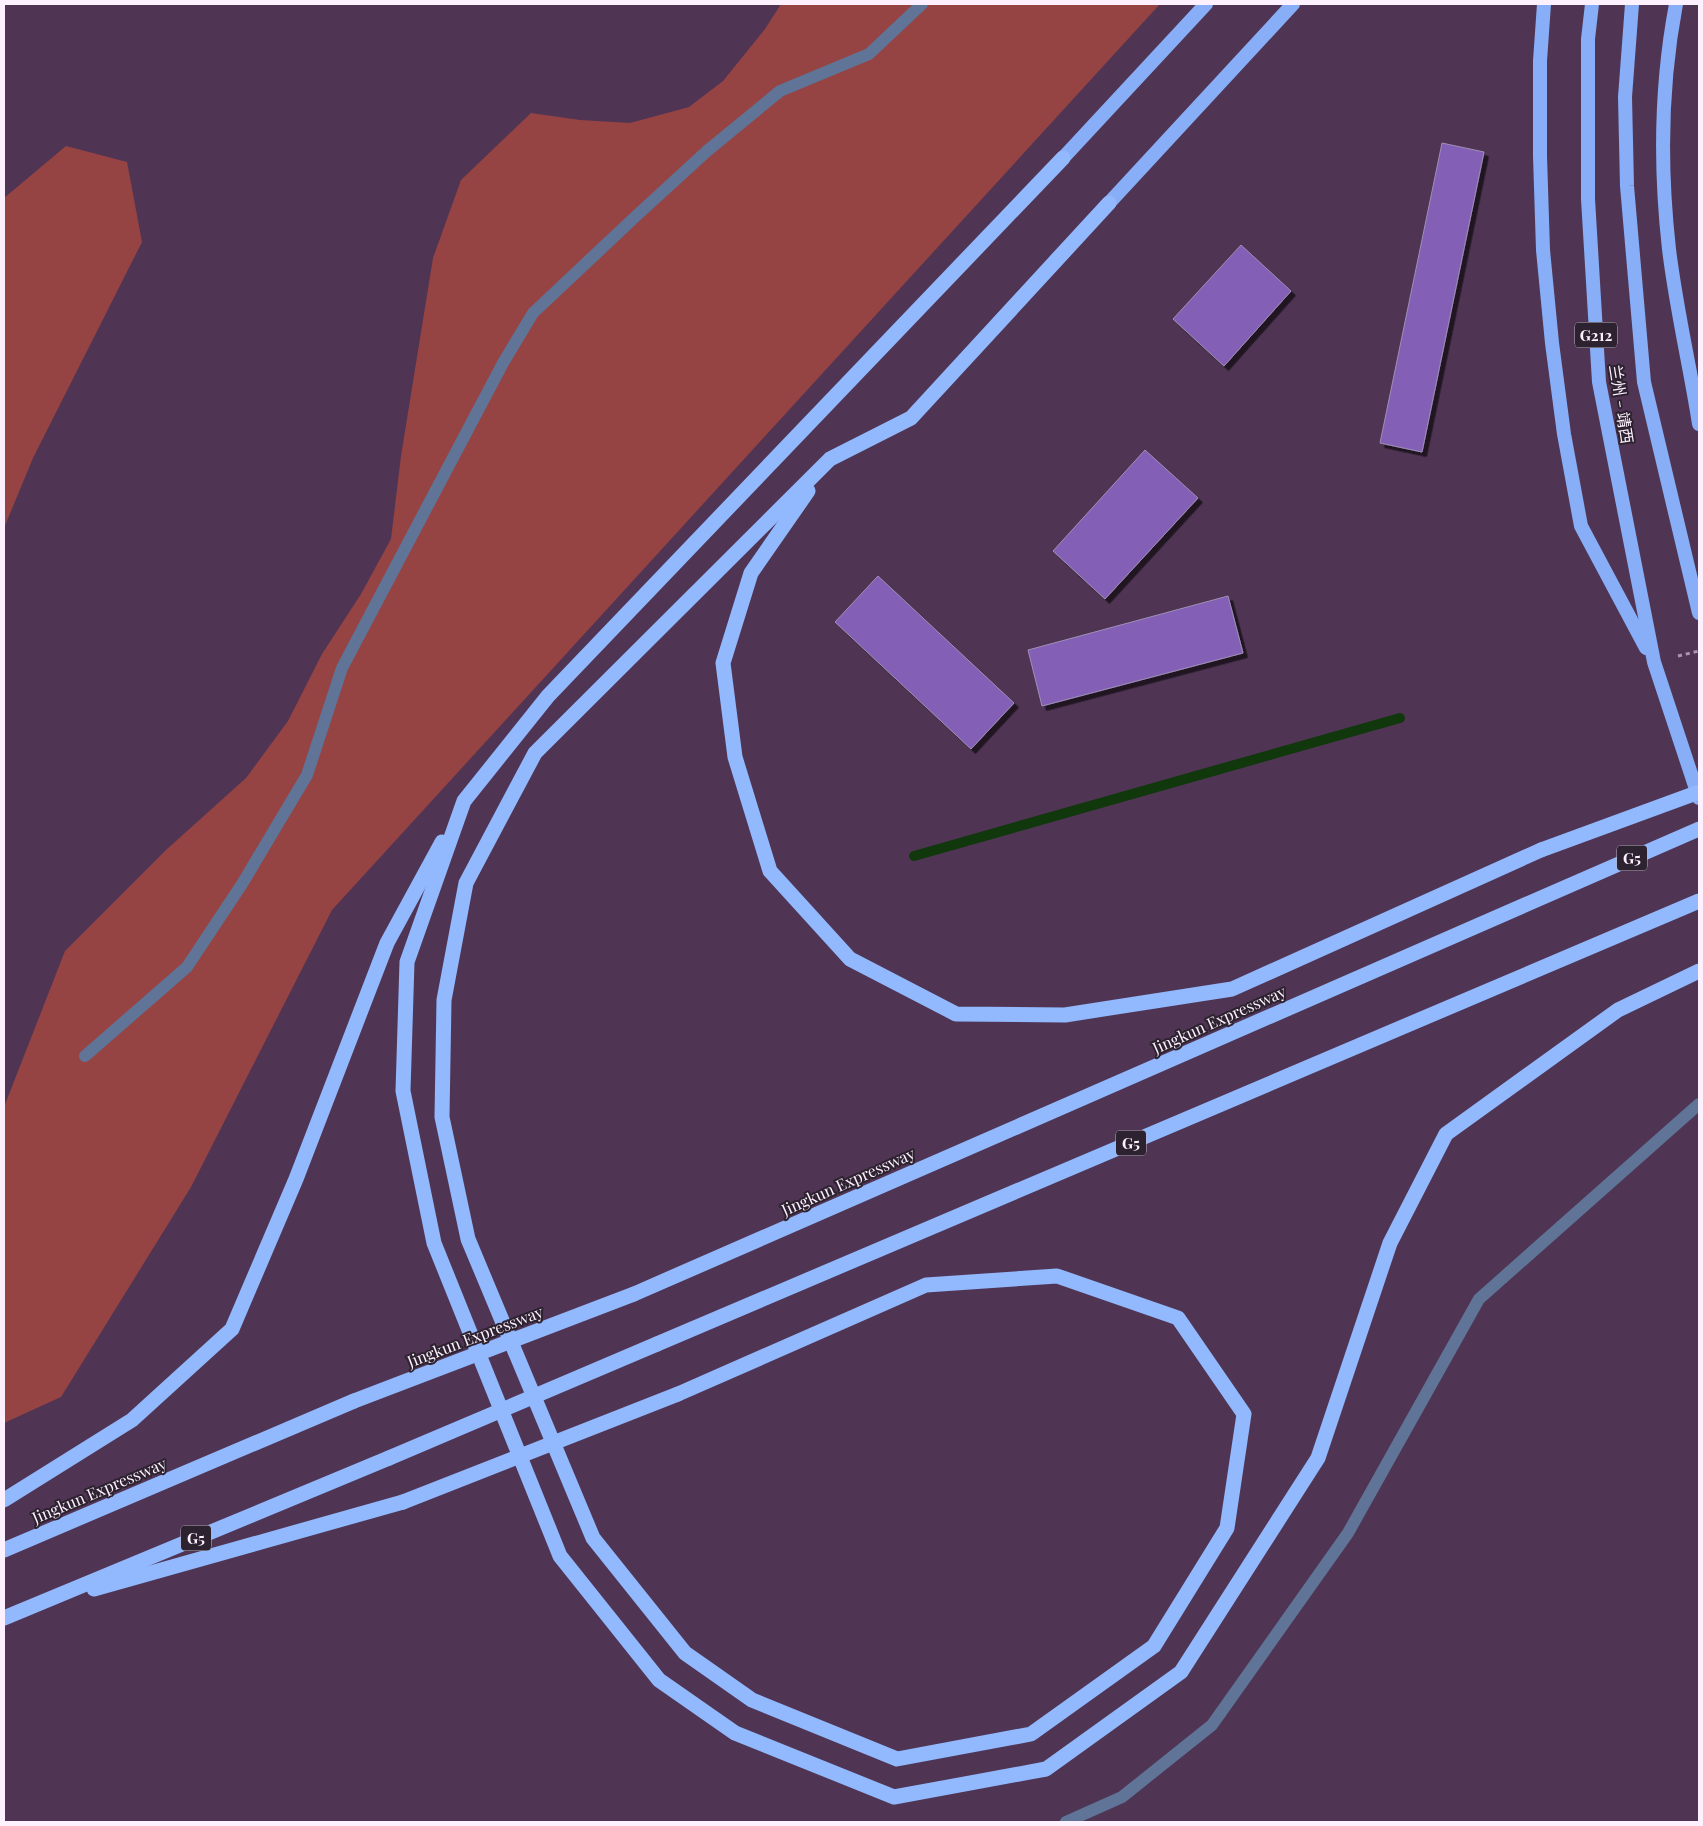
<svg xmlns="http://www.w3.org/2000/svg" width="1703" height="1826" font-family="'Playfair Display','Noto Sans SC',serif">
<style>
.green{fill:#964343}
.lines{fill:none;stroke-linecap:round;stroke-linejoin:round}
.stream{stroke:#11370c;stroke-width:10}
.building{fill:#835eb6;stroke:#9f90b8;filter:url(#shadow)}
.path{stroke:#ab98ae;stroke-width:3;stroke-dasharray:4 4;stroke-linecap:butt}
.service{stroke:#5f7497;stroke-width:12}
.minor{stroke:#5f7497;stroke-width:12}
.trunk{stroke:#87aef6;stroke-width:14}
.motorway{stroke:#92b8fe;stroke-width:15}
.motorway-bridge{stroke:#92b8fe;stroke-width:15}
.labels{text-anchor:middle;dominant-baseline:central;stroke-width:4;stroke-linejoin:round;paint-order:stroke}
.shield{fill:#2d222f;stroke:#bfb2c1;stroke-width:1}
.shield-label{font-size:15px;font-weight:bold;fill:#fdf0ff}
.street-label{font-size:16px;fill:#fdf0ff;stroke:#2d222f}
</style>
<defs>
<filter id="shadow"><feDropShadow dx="4.5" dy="4.5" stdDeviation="0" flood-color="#0009"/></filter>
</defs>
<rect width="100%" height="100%" fill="#4f3553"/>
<!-- green -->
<g class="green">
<polygon points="781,4 1160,4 332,910 191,1187 61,1397 4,1423 4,1107 65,951 166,850 246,778 288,721 322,654 361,594 391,539 401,456 433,258 461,180 531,113 580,120 630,123 689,107 723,81 765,29"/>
<polygon points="66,146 127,162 142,242 33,458 4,528 4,198"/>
</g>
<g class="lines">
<!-- stream -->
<polyline class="stream" points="914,856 1400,718"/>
</g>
<!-- building -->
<g class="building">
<polygon points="1442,143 1484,152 1422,452 1380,443"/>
<polygon points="1241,245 1291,291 1224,366 1173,319"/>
<polygon points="1145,450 1198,498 1105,599 1053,551"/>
<polygon points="878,576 1014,703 971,749 835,622"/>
<polygon points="1228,596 1243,653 1042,706 1028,650"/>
</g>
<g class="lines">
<!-- path -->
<polyline class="path" points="1678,656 1699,651"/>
<!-- service -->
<polyline class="service" points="85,1056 187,967 242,884 307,775 342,668 503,363 533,313 635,217 707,151 780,91 869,54 922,4"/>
<!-- minor -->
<polyline class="minor" points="1066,1822 1122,1797 1212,1725 1348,1533 1479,1299 1699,1104"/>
<!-- trunk -->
<g class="trunk">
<polyline points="1544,4 1540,61 1540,156 1543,250 1552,343 1564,434 1581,526 1646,648"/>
<polyline points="1592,4 1588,39 1588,199 1599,382 1654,662 1699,798"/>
<polyline points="1632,4 1625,97 1627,186 1644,382 1699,613"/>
<path d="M1676,4c-15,79 -16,165 -7,245 7,59 21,117 30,175"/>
<polyline points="1063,158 1206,4"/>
<polyline points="1109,203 1293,4"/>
</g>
<!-- motorway -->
<g class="motorway">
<polyline points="1063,158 548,696 464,801 407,962 403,1091 434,1243 560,1556 659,1680 735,1733 894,1797 1046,1769 1181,1672 1318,1458 1390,1243 1446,1134 1618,1010 1699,971"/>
<polyline points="808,491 751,573 723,663 735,757 770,871 850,959 956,1014 1065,1015 1232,989 1541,850"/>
<polyline points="634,1294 1699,829"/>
<polyline points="657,1344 1699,901"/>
<polyline points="678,1394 926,1285 1057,1276 1178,1318 1244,1414 1227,1528 1154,1646 1031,1734 897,1759 752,1700 685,1653 593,1538 468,1239 442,1117 444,1000 466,883 535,753 830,459 911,418 1109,203"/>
<polyline points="4,1500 132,1420 232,1329 296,1179 387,943 442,842"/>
<polyline points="4,1550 354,1401"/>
<polyline points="94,1589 403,1502"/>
<polyline points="4,1618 389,1458"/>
</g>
<!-- motorway-bridge -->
<g class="motorway-bridge">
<polyline points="1541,850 1699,792"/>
<polyline points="354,1401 634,1294"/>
<polyline points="389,1458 657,1344"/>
<polyline points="403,1502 678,1394"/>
</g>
</g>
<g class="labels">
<!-- shield labels -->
<g class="shield">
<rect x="1575" y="322.5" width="42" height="25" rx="4"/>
<rect x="1617" y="845.5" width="30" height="25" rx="4"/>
<rect x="1116" y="1130.5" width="30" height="25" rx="4"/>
<rect x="181" y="1525.5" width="30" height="25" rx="4"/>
</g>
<g class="shield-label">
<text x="1596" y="335">G212</text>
<text x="1632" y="858">G5</text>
<text x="1131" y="1143">G5</text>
<text x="196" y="1538">G5</text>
</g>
<!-- street labels -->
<g class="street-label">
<text transform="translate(1622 404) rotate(81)">兰州 - 靖西</text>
<text transform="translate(1219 1019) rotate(-24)">Jingkun Expressway</text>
<text transform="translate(848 1181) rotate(-24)">Jingkun Expressway</text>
<text transform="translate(475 1336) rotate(-21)">Jingkun Expressway</text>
<text transform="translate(99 1490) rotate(-23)">Jingkun Expressway</text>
</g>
</g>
<!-- border -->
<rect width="1703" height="1826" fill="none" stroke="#fdf0ff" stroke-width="10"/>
</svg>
